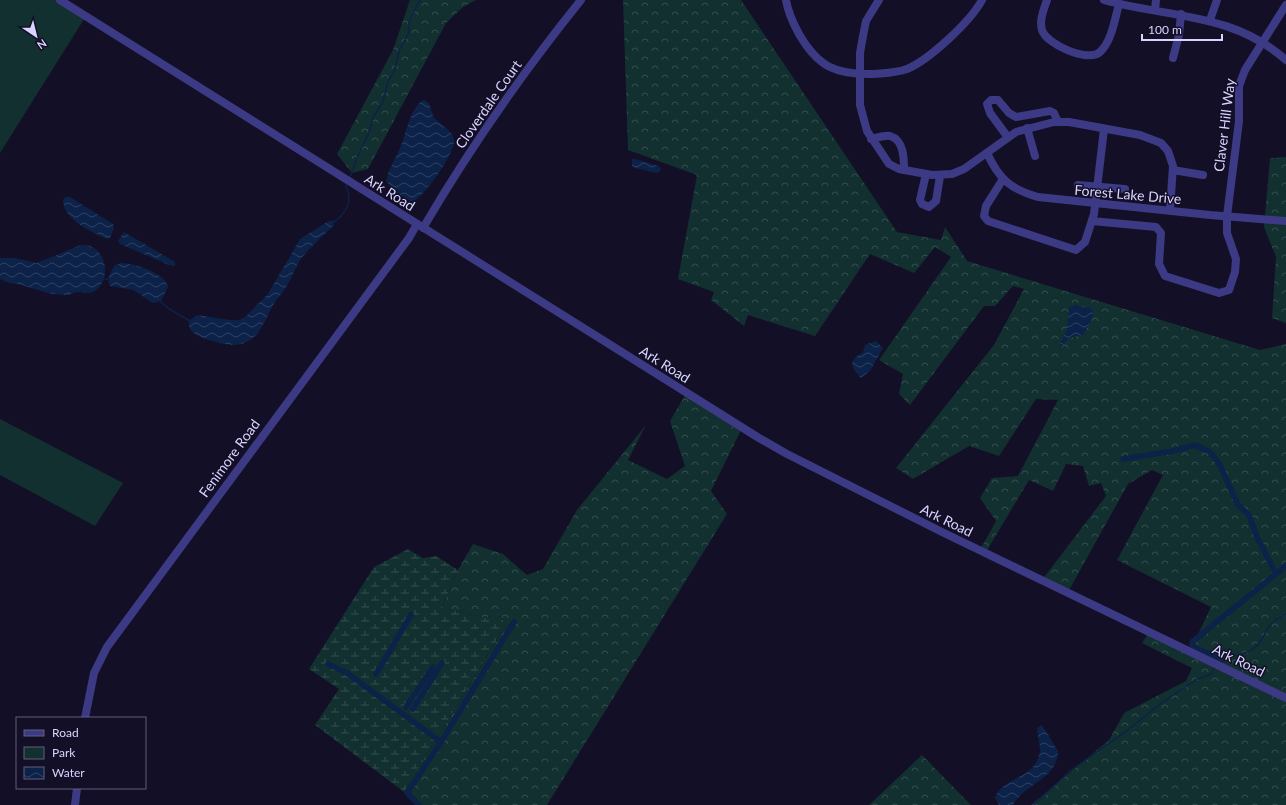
<svg xmlns="http://www.w3.org/2000/svg" width="1286" height="805" font-family="Lato,sans-serif">
<style>
.green{fill:#12302f}
.forest{fill:url(#forest-crowns)}
.wetland{fill:url(#wetland-marsh)}
.water{fill:url(#water-waves)}
.lines{fill:none;stroke-linecap:round;stroke-linejoin:round}
.stream{stroke:#0c2248;stroke-width:1.5}
.canal{stroke:#0c2248;stroke-width:5.5}
.minor{stroke:#3d3a85;stroke-width:8}
.labels{text-anchor:middle;dominant-baseline:central;stroke-width:3;stroke-linejoin:round;paint-order:stroke}
.street-label{font-size:14px;fill:#d9d4ff;stroke:#130f26}
</style>
<defs>
<pattern id="forest-crowns" width="20" height="18" patternUnits="userSpaceOnUse"><rect width="20" height="18" fill="#12302f"/><path d="M2 6a3 3 0 1 1 6 0M12 15a3 3 0 1 1 6 0" fill="none" stroke="#344d4e"/></pattern>
<pattern id="wetland-marsh" width="20" height="14" patternUnits="userSpaceOnUse"><rect width="20" height="14" fill="#12302f"/><path d="M1 5h8M5 5V1M11 12h8M15 12V8" fill="none" stroke="#344d4e"/></pattern>
<pattern id="water-waves" width="16" height="10" patternUnits="userSpaceOnUse"><rect width="16" height="10" fill="#0c2248"/><path d="M0 5q4-4 8 0t8 0" fill="none" stroke="#2f4163"/></pattern>
</defs>
<rect width="100%" height="100%" fill="#130f26"/>
<!-- green -->
<g class="green">
<polygon points="0,0 60,0 86,16 0,153"/>
<polygon points="0,419 123,483 95,526 0,475"/>
</g>
<!-- forest -->
<g class="forest">
<polygon points="410,0 476,0 463,7 446,23 368,169 352,173 337,154 393,50"/>
<polygon points="623,0 741,0 897,232 941,240 945,227 967,261 1260,350 1286,344 1286,805 1031,805 1109,740 1124,713 1186,681 1192,668 1142,643 1149,632 1190,651 1211,607 1117,560 1163,475 1152,470 1128,484 1068,592 1042,580 1106,496 1101,483 1089,486 1083,466 1066,464 1053,491 1029,480 986,552 980,550 996,521 980,498 992,478 1018,476 1058,400 1036,399 999,456 969,446 913,479 896,468 994,345 1024,289 1013,286 995,306 984,306 910,405 899,394 903,374 879,360 951,257 935,247 914,273 870,254 815,336 748,315 744,326 711,300 714,292 678,279 697,175 628,150"/>
<polygon points="1286,157 1286,323 1272,318 1276,257 1264,227 1270,158"/>
<polygon points="687,392 743,426 711,491 727,514 547,805 420,805 404,792 506,625 499,614 484,618 442,607 458,570 473,544 503,554 527,575 543,569 577,510 646,425 628,460 667,479 685,466 670,421"/>
<polygon points="922,755 971,805 869,805"/>
</g>
<!-- wetland -->
<polygon class="wetland" points="408,549 423,558 436,556 458,570 442,607 484,618 499,614 506,625 404,792 315,725 339,689 309,669 374,567"/>
<!-- water -->
<g class="water">
<path d="M423,100c9,2 7,11 11,17 5,8 19,13 20,23 2,12 -31,59 -42,62l-14,-8 -12,-13c2,-12 9,-21 13,-31 8,-16 9,-39 24,-50z"/>
<polygon points="635,159 659,166 661,170 657,173 635,168 632,166 632,159"/>
<path d="M65,197h5l43,27 1,4 -4,10 -3,1c-15,-6 -44,-20 -44,-39z"/>
<path d="M329,221h4l1,4c-12,12 -24,22 -34,35 -5,9 -9,19 -14,27 -3,6 -8,10 -11,15 -8,12 -12,30 -25,38 -13,9 -27,4 -41,0 -9,-3 -22,-7 -20,-19l8,-6 33,5h9l6,-3 23,-23 32,-55z"/>
<polygon points="124,232 175,262 175,266 169,265 120,244 118,241"/>
<path d="M81,245c25,-2 33,35 12,47 -6,2 -10,0 -15,0 -3,0 -6,2 -9,3 -18,1 -32,-6 -48,-10 -9,-2 -12,-1 -21,-6v-21h15l22,5z"/>
<path d="M121,263c12,0 45,10 47,24l-7,14 -8,2 -20,-13 -23,-4c-4,-7 1,-15 5,-21z"/>
<polygon points="1076,305 1091,308 1093,311 1092,319 1083,335 1069,338 1061,348 1060,344 1067,329 1069,308"/>
<path d="M876,341l7,7 -13,23 -9,7c-5,-5 -13,-14 -6,-20 2,-3 6,-4 8,-6l2,-7z"/>
<path d="M1042,725l16,26c0,28 -34,33 -45,54h-14l-4,-7c7,-22 42,-18 45,-48 0,-8 -3,-15 -3,-22z"/>
</g>
<g class="lines">
<!-- stream -->
<g class="stream">
<polyline points="350,177 357,158 370,130 373,117 382,104 388,82 395,69 399,51 409,32 409,21 420,0"/>
<path d="M332,223c9,-5 17,-15 17,-25 1,-5 -3,-7 -3,-13"/>
<polyline points="101,279 109,279"/>
<polyline points="160,301 169,309 190,321"/>
<path d="M1222,660c11,-7 19,-2 32,-12 11,-9 11,-19 18,-25 4,-4 10,-6 14,-9"/>
<polyline points="1034,805 1070,771 1125,732 1163,702 1197,679 1211,674 1215,667"/>
</g>
<!-- canal -->
<g class="canal">
<polyline points="1123,459 1173,451 1195,445 1210,452 1219,463 1238,505 1249,515 1257,537 1276,574"/>
<polyline points="1222,660 1192,646 1192,642 1286,566"/>
<polyline points="328,664 347,673 441,742"/>
<polyline points="376,674 411,615"/>
<polyline points="406,707 433,667"/>
<polyline points="413,709 442,663"/>
<polyline points="419,805 407,793 441,742 514,622"/>
</g>
<!-- minor -->
<g class="minor">
<polyline points="60,0 759,438 787,454 944,533 1286,698"/>
<path d="M786,0c2,12 7,23 13,34 19,33 37,41 75,40 11,-1 22,-1 33,-5 22,-9 64,-48 75,-69"/>
<polyline points="879,0 866,21 863,36 860,53 860,105 867,131 889,164 899,169 932,175 952,174 964,169 1016,132 1054,122 1069,122 1140,135 1161,143 1168,151 1173,166 1170,210"/>
<path d="M1047,0c-3,9 -8,20 -5,30 4,14 46,33 58,22 12,-11 15,-34 19,-48"/>
<path d="M1104,0c64,18 128,12 182,60"/>
<polyline points="1155,10 1156,0"/>
<polyline points="1210,20 1217,0"/>
<polyline points="1173,58 1179,35 1181,14"/>
<polyline points="1027,128 1035,156"/>
<polyline points="1007,136 990,113 987,104 991,100 998,100 1009,113 1016,117 1050,111 1054,113 1058,122"/>
<path d="M871,139c5,-1 14,-4 19,-3 14,4 14,23 14,34"/>
<path d="M987,153c12,26 23,36 51,44l172,18 76,6"/>
<polyline points="1173,170 1203,175"/>
<polyline points="926,174 920,200 922,204 929,207 936,201 940,176"/>
<polyline points="1003,179 986,206 984,216 988,221 1076,250 1085,242 1094,214 1104,129"/>
<polyline points="1078,185 1125,189"/>
<polyline points="1092,221 1156,227 1161,233 1159,264 1165,276 1219,293 1229,290 1235,272 1236,259 1227,233 1227,216 1239,121 1239,86 1245,70 1286,5"/>
<path d="M423,228c47,-80 100,-156 158,-228"/>
<polyline points="85,718 94,673 107,647 409,238 417,224"/>
<polyline points="75,805 77,788"/>
</g>
</g>
<g class="labels">
<!-- street labels -->
<g class="street-label">
<text transform="translate(488 104) rotate(-55)">Cloverdale Court</text>
<text transform="translate(1224 125) rotate(-83)">Claver Hill Way</text>
<text transform="translate(390 192) rotate(32)">Ark Road</text>
<text transform="translate(1128 194) rotate(5)">Forest Lake Drive</text>
<text transform="translate(665 364) rotate(32)">Ark Road</text>
<text transform="translate(229 458) rotate(-54)">Fenimore Road</text>
<text transform="translate(947 520) rotate(26)">Ark Road</text>
<text transform="translate(1239 660) rotate(26)">Ark Road</text>
</g>
</g>
<!-- legend -->
<rect x="16" y="717" width="130" height="72" fill="#130f26" stroke="#625e7d"/>
<rect x="24" y="730" width="20" height="6" fill="#3d3a85" stroke="#625e7d"/>
<text x="52" y="737" font-size="12" fill="#d9d4ff">Road</text>
<rect x="24" y="747" width="20" height="12" fill="#12302f" stroke="#625e7d"/>
<text x="52" y="757" font-size="12" fill="#d9d4ff">Park</text>
<rect x="24" y="767" width="20" height="12" fill="url(#water-waves)" stroke="#625e7d"/>
<text x="52" y="777" font-size="12" fill="#d9d4ff">Water</text>
<!-- north arrow -->
<g transform="translate(36 36) rotate(145)" stroke="#130f26" stroke-width="3" paint-order="stroke">
<path d="M0-3L7 15L0 10L-7 15Z" fill="#d9d4ff"/>
<text y="-6" font-size="11" font-weight="bold" text-anchor="middle" fill="#d9d4ff">N</text>
</g>
<!-- scale -->
<path d="M1142 34v6h80v-6" fill="none" stroke="#d9d4ff" stroke-width="2"/>
<text x="1148" y="34" font-size="12" fill="#d9d4ff" stroke="#130f26" stroke-width="3" paint-order="stroke">100 m</text>
</svg>
